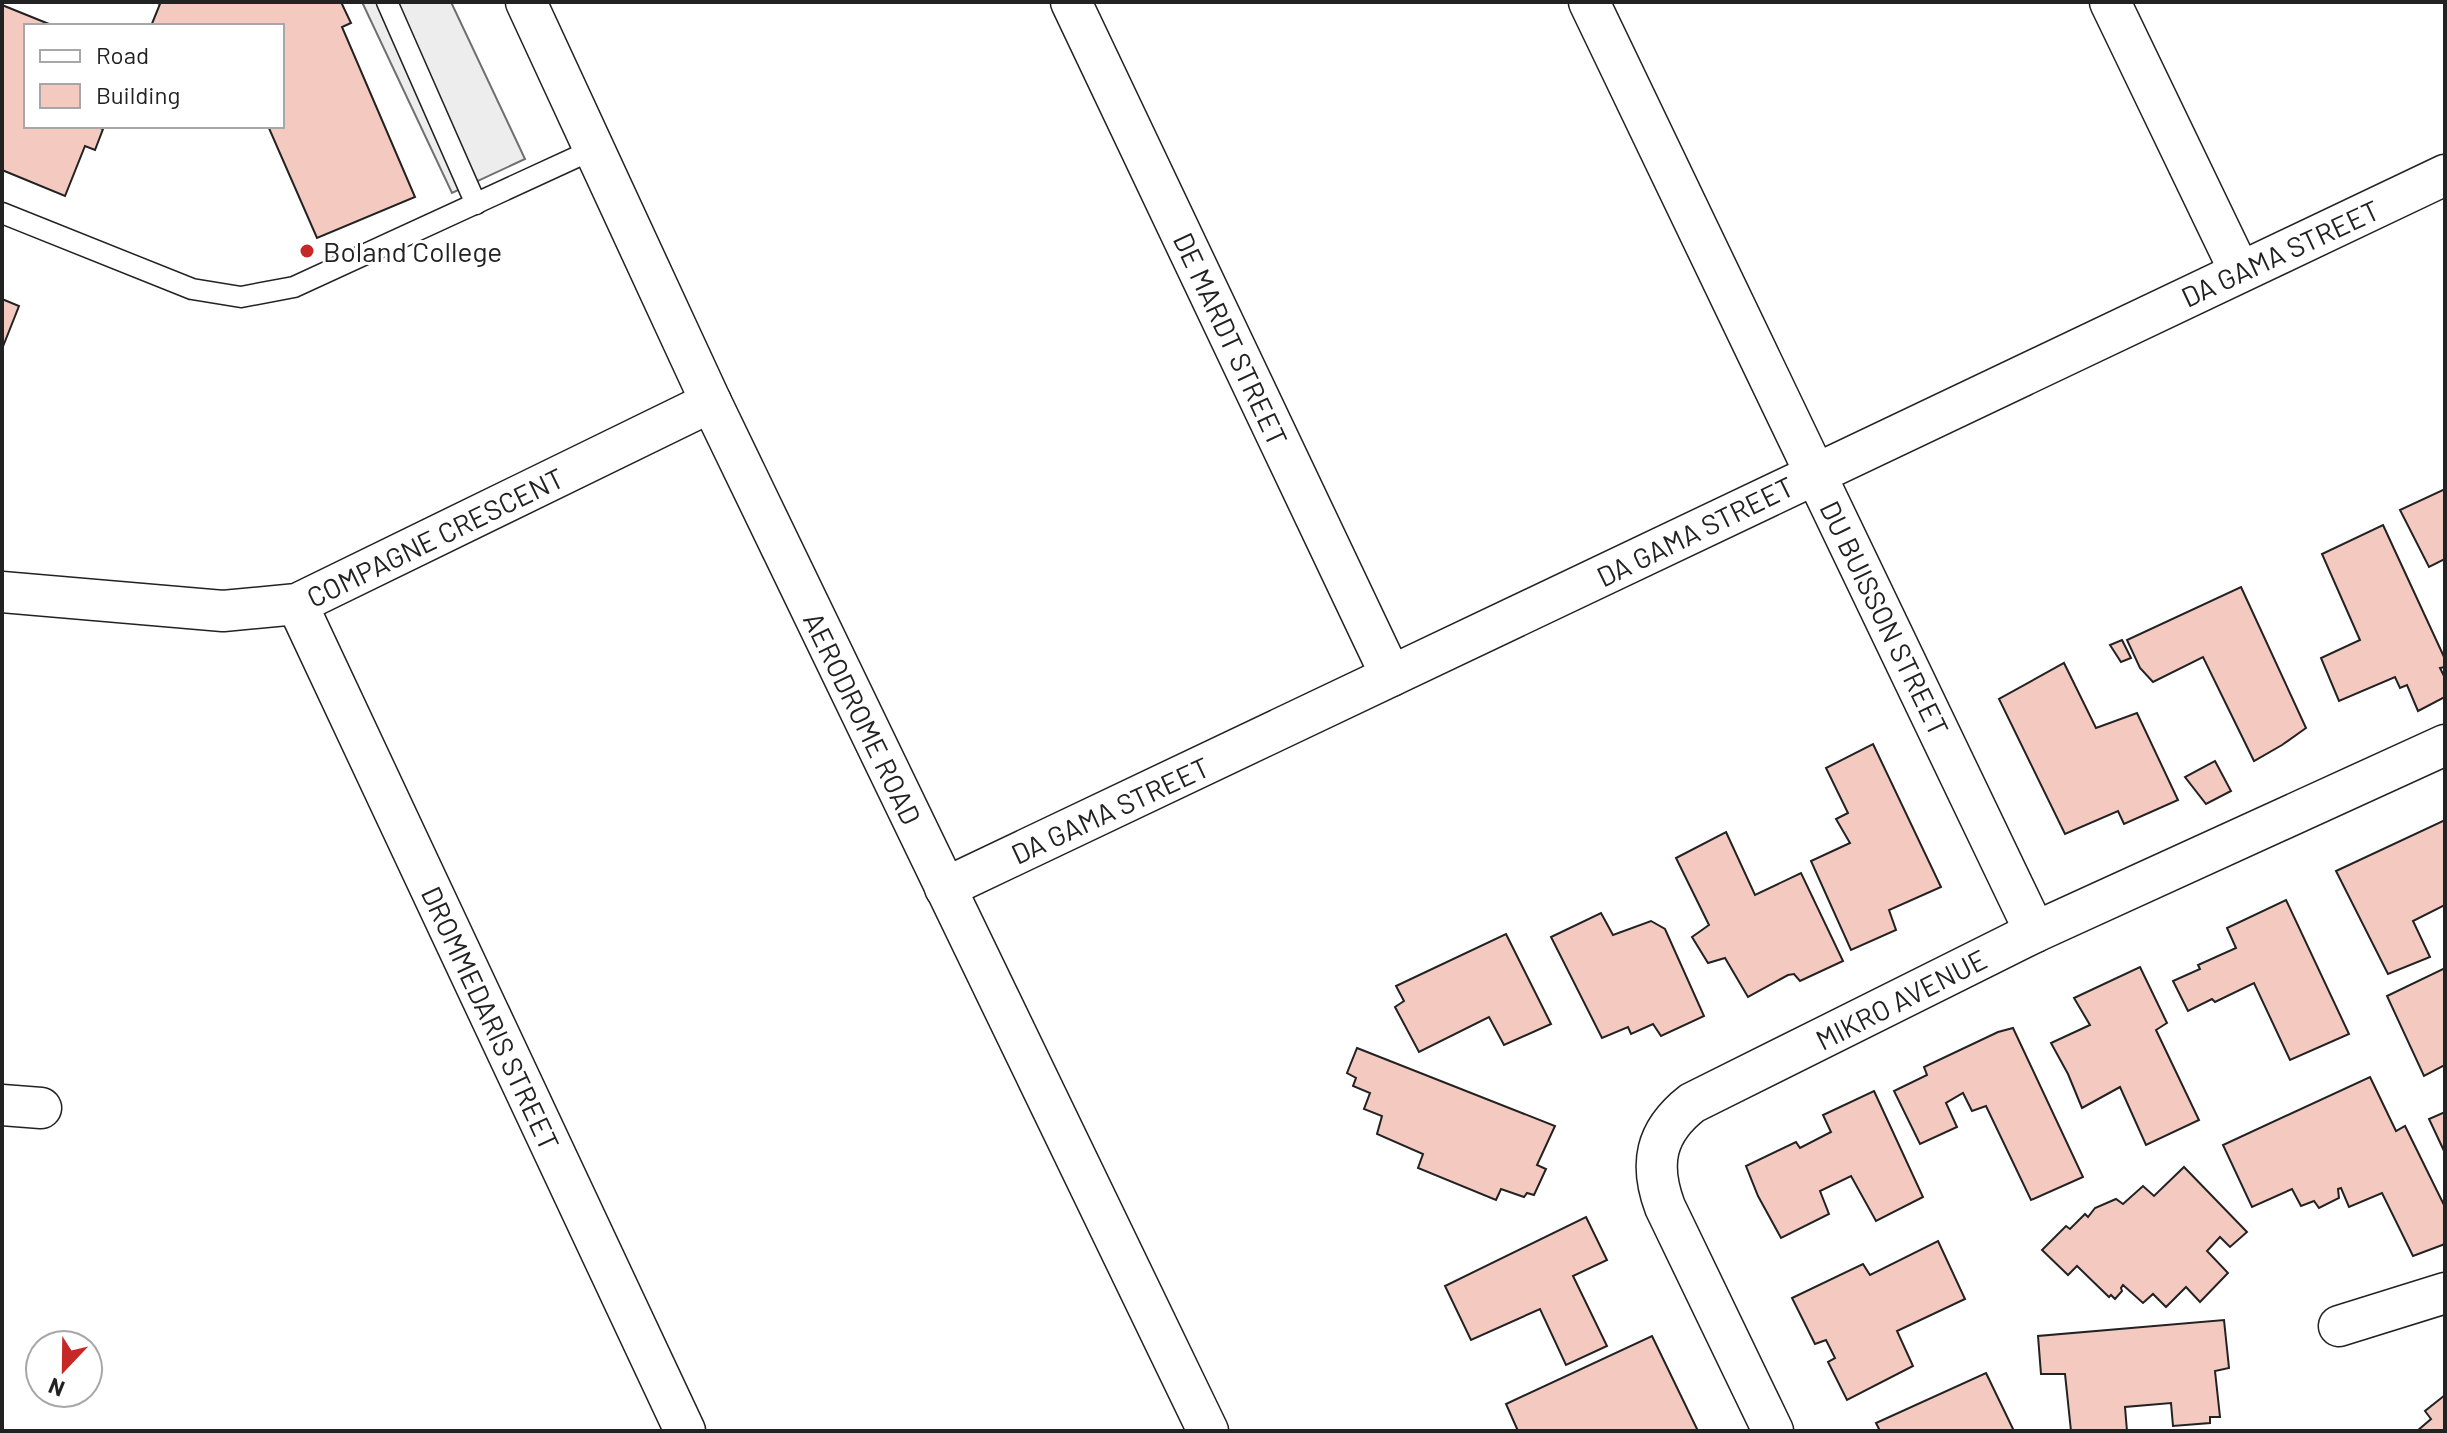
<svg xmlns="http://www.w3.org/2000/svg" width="2447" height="1433" font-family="Barlow,sans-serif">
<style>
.parking{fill:#ededed;stroke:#6f6f6f;stroke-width:2}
.building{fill:#f3c9c0;stroke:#222;stroke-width:2}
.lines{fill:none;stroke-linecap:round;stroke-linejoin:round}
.lane-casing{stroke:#222;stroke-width:23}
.street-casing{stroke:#222;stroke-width:43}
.lane{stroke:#fff;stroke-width:20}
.street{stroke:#fff;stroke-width:40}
.poi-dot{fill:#c62828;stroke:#fff;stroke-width:3}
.labels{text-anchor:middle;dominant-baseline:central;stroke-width:6;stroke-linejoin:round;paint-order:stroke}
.poi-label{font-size:28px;fill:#222;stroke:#fff;text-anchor:start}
.street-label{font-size:28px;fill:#222;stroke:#fff}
</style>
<rect width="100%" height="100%" fill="#fff"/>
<!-- parking -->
<polygon class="parking" points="362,2 451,2 525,159 452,193"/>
<!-- building -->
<g class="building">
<polygon points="156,2 341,2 351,23 342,27 415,197 317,238 268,126 282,126 282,26 151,26 160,4"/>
<polygon points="2,5 54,26 26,26 26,126 95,126 103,129 95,150 85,146 65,196 2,170"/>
<polygon points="2,299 19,306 2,349"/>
<polygon points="2445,489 2445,559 2429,567 2400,510"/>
<polygon points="2383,525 2445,659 2445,667 2440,668 2445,678 2445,697 2418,711 2407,685 2400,688 2395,677 2339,701 2321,658 2360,640 2322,554"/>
<polygon points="2241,587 2306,728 2282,745 2254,761 2203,657 2153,682 2140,668 2127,640"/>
<polygon points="2122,640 2131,658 2121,662 2110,645"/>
<polygon points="2064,663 2096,728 2137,713 2178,800 2124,824 2118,811 2065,834 1999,699"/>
<polygon points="1873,744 1941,887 1889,910 1896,930 1851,950 1811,861 1850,843 1836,819 1848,813 1826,768"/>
<polygon points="2215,761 2231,791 2206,804 2185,777"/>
<polygon points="2445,820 2445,905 2413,921 2430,957 2388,974 2336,871"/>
<polygon points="1726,832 1755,895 1801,873 1843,961 1800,981 1794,974 1788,975 1748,997 1725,958 1708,963 1692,937 1709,925 1676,858"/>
<polygon points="2286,900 2349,1034 2290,1060 2254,983 2215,1002 2212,999 2188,1011 2173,981 2200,969 2198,965 2236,948 2227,928"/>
<polygon points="1601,913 1613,935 1651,921 1665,929 1704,1016 1661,1036 1653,1024 1631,1034 1628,1027 1602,1038 1551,937"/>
<polygon points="1506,934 1551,1024 1504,1045 1489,1017 1419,1052 1395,1007 1404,1001 1396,986"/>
<polygon points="2140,967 2167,1023 2156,1030 2199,1120 2146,1145 2120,1087 2082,1108 2068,1074 2051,1043 2090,1025 2074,998"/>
<polygon points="2445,968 2445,1065 2424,1076 2387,996"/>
<polygon points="2013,1028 2083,1177 2031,1200 1986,1106 1972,1111 1963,1093 1946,1103 1957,1127 1920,1144 1894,1091 1927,1075 1924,1067 1998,1032"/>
<polygon points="1357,1048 1555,1126 1537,1165 1546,1169 1534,1195 1527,1193 1524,1197 1501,1189 1496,1200 1418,1168 1423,1154 1377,1134 1382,1116 1364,1109 1370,1093 1353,1086 1356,1078 1347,1073"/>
<polygon points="2370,1077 2396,1131 2405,1126 2445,1207 2445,1244 2413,1256 2382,1193 2349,1207 2341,1188 2338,1189 2339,1198 2319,1208 2314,1201 2301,1206 2292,1189 2252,1207 2223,1145"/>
<polygon points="1874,1091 1923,1197 1876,1221 1851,1176 1820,1191 1829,1214 1781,1238 1758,1196 1746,1166 1796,1142 1800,1148 1831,1132 1823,1115"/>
<polygon points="2445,1112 2445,1153 2429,1119"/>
<polygon points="2184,1167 2247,1232 2230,1247 2220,1237 2207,1251 2228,1273 2200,1302 2186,1287 2166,1307 2153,1294 2143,1303 2123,1285 2121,1288 2122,1291 2115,1299 2111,1295 2109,1297 2077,1266 2068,1275 2042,1250 2066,1226 2070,1229 2085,1214 2088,1217 2095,1208 2116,1199 2123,1204 2143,1186 2154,1196"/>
<polygon points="1586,1217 1607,1260 1573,1276 1607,1346 1566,1365 1540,1309 1471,1340 1445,1286"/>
<polygon points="1938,1241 1965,1299 1897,1331 1913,1366 1847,1400 1828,1362 1835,1358 1826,1340 1815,1344 1792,1298 1863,1264 1870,1275"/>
<polygon points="2224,1320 2229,1368 2215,1371 2220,1417 2210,1417 2210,1423 2173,1426 2171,1403 2125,1407 2127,1431 2071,1431 2065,1374 2041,1374 2038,1336"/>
<polygon points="1652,1336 1698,1431 1518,1431 1506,1404"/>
<polygon points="1986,1373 2014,1431 1880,1431 1876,1423"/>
<polygon points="2445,1395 2445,1431 2417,1431 2431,1419 2425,1411"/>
</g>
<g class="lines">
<defs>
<g id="lane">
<polyline points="387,2 476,204"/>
<polyline points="2,213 192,289 241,297 294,287 594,149"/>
</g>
<g id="street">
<polyline points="526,2 711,402 1208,1431"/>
<polyline points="1071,2 1391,676"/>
<polyline points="1589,2 2035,932"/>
<polyline points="2110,2 2240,272"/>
<polyline points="2,592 223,611 297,604 711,402"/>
<polyline points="297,604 685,1431"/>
<polyline points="945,888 2445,175"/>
<polyline points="2,1105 41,1108"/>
<polyline points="2339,1326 2445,1293"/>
<path d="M1773,1431l-108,-224c-16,-43 -10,-75 27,-104l343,-171 410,-187"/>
</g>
</defs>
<!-- lane casing -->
<use href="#lane" class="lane-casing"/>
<!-- street casing -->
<use href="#street" class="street-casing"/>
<!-- lane -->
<use href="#lane" class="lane"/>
<!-- street -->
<use href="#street" class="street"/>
</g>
<!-- markers -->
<circle class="poi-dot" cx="307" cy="251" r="8"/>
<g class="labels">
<!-- poi labels -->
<g class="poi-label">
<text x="323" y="251">Boland College</text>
</g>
<!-- street labels -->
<g class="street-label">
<text transform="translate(2280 253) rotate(-25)">DA GAMA STREET</text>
<text transform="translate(1231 339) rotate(65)">DE MARDT STREET</text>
<text transform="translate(1695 531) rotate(-26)">DA GAMA STREET</text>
<text transform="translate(435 537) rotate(-26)">COMPAGNE CRESCENT</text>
<text transform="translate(1885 618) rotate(64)">DU BUISSON STREET</text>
<text transform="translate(863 718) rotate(64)">AERODROME ROAD</text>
<text transform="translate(1110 810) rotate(-25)">DA GAMA STREET</text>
<text transform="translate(1901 999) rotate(-27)">MIKRO AVENUE</text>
<text transform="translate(491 1018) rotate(65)">DROMMEDARIS STREET</text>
</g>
</g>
<!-- border -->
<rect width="2447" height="1433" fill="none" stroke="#222222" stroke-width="8"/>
<!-- legend -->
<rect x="24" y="24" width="260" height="104" fill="#ffffff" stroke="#a7a7a7" stroke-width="2"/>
<rect x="40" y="50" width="40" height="12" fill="#ffffff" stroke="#a7a7a7" stroke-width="2"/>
<text x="96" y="64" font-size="24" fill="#222222">Road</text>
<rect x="40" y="84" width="40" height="24" fill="#f3c9c0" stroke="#a7a7a7" stroke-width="2"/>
<text x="96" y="104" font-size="24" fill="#222222">Building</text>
<!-- north arrow -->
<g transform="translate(64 1369) rotate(202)"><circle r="38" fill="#ffffff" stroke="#a7a7a7" stroke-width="2"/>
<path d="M0-6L14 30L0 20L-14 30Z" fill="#c62828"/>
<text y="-12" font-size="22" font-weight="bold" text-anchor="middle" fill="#222222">N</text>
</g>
</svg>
